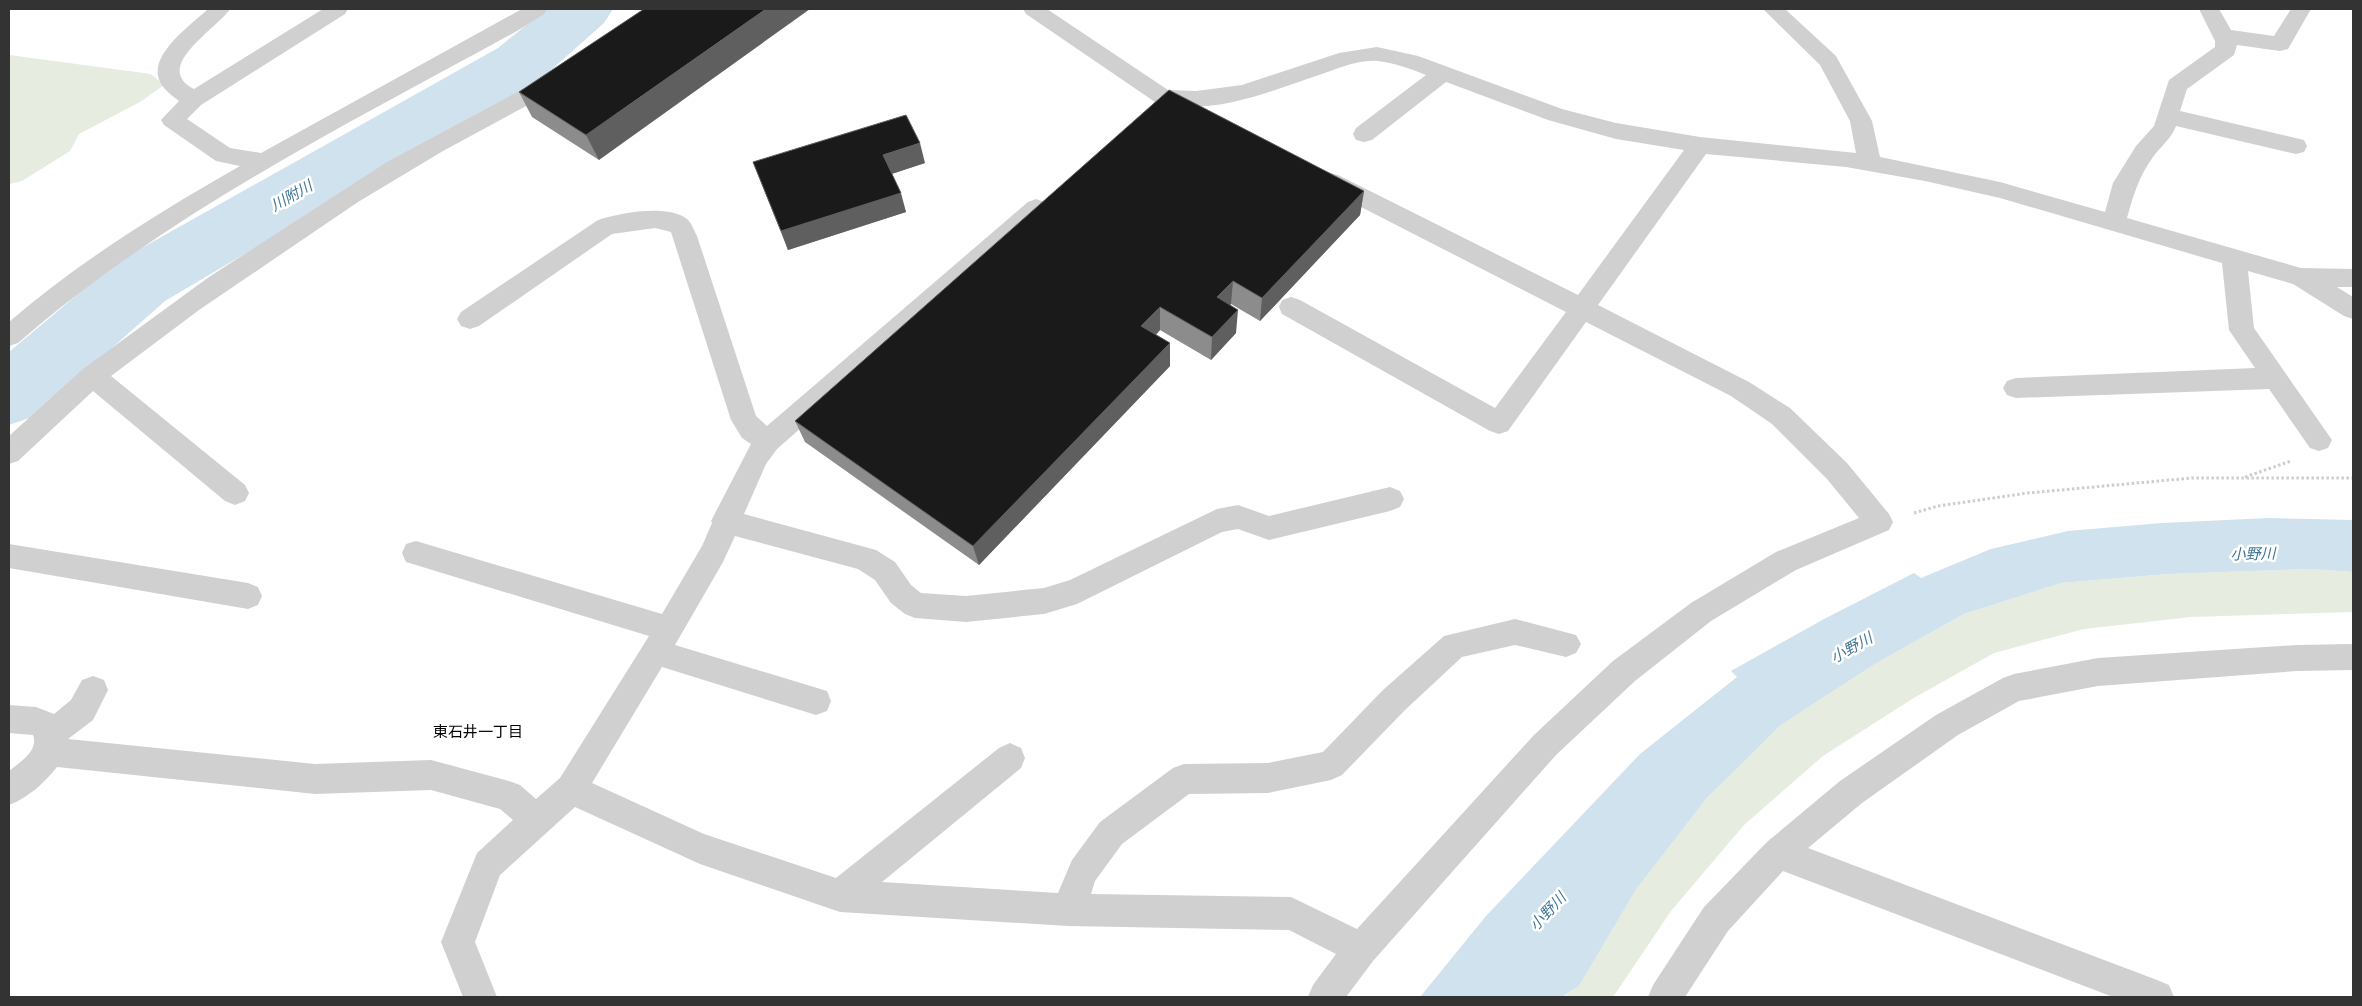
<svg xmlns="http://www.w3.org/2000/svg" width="2362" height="1006" font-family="'Golos Text','Noto Sans JP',sans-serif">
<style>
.green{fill:#e6ecdf}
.water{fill:#cfe2ee}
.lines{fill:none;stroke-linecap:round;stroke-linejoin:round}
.river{fill:#cfe2ee;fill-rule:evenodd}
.path{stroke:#cdcdcd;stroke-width:3;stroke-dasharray:2.5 2.5;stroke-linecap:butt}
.minor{fill:#d0d0d0;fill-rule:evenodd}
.wall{fill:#8c8c8c}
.shaded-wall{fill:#5f5f5f}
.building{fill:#1a1a1a;stroke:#5f5f5f}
.labels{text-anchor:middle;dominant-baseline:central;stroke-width:5;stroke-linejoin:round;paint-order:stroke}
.water-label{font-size:15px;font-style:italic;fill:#3f7597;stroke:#fff}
.neighbourhood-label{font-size:15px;fill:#000;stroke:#fff}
</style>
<rect width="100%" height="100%" fill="#fff"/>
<!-- green -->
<g class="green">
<polygon points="9,55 151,74 164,85 140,102 79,134 70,151 22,181 9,184"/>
<polygon points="2309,569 2353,572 2353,612 2191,617 2084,629 1994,653 1912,699 1823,756 1744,825 1671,911 1613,997 1563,997 1579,986 1635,889 1706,799 1781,725 1875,664 1964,614 2061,583 2168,574"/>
</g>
<!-- water -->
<polygon class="water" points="2269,518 2353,520 2353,572 2309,569 2168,574 2061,583 1964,614 1875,664 1781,725 1706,799 1636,889 1579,986 1562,997 1420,997 1486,916 1640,754 1737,677 1731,671 1824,619 1914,573 1921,578 1991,549 2068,531 2162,523"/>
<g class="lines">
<!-- river -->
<polygon class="river" points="546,9 613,9 604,23 542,78 165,301 35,416 9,425 9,352 115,263 498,48"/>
<!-- path -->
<g class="path">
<polyline points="2245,477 2291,461"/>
<polyline points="1914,513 1938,506 2028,493 2192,478 2353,478"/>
</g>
<!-- minor -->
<g class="minor">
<path d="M208,9h22c-11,17 -62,48 -48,70 2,4 8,8 12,10l129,-80h25l-3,5 -144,91 -14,14 43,29 31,5 261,-144h25l-3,5 -27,17c-171,94 -351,183 -499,312l-9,3v-24c71,-61 150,-110 231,-156l-24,-5 -52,-36 -3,-5 18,-19c-5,-4 -11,-8 -15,-13 -24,-28 26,-62 44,-79z"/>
<path d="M1023,9h24l121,81 28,1 46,-6 97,-32 38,-6 41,9 144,53 54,14 84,14 156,16 -6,-32 -30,-56 -57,-56h22l51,47 36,65 8,36 120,25 105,30 8,-29 23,-37 18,-20 15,-46 46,-33v-6l-16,-32h20l12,21 43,6 17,-27h20l-23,40 -8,2 -43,-6 -3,10 -47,34 -7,22 124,29 3,6 -3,6 -8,2 -120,-28c-4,12 -16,21 -23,31 -14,19 -20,39 -26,61l174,50 52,1v18h-16l16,10v22l-9,-3 -51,-32 -45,-13 6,57 78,112 -4,8 -9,3 -9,-3 -41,-59 -253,9 -9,-3 -4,-7 4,-7 9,-3 239,-10 -26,-38 -7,-67 -222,-65 -75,-17 -79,-14 -140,-13 -108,151 151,77 41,26 57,55 42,51 4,8 -4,8 -93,40 -85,51 -76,60 -79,74 -183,206 -27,36h-38l5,-12 23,-31 -47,-24 -221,-4 -228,-14 -140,-48 -125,-57 -75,68 -25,67 22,55h-34l-22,-55 36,-89 36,-33 -13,-11 -69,-19 -116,4 -258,-27c-13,16 -29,31 -48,38v-34c11,-9 30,-20 24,-36l-24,-2v-28l27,2 18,7 17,-14 11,-20 11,-4 11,4 4,10 -15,30 -25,19 247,25 116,-4 78,21 11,4 16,14 24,-21 89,-142 -233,-71 -10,-3 -4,-9 4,-9 10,-3 246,73 40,-68 10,-23 -1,-2 40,-77 -9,-6 -11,-18 -60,-188 -16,-4 -43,6 -133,92 -9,3 -9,-3 -4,-7 4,-7 137,-92c22,-7 69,-16 89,-1 5,4 7,12 10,17l59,180 11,10 261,-224 8,-3 8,3 4,6 -4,6 -267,235 -11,15 -22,50 132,36 19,12 16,23 10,8 45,3 78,-8 26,-8 147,-71 21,-4 31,11 121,-29 10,4 4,8 -4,8 -10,4 -121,29 -31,-11 -16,3 -145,72 -33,10 -78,8 -51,-4 -10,-4 -14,-11 -16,-23 -17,-11 -123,-33 -12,26 -48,83 152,46 4,10 -4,10 -11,4 -154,-48 -70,116 112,51 132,44 163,-130 11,-5 11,5 4,10 -4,10 -139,114 176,11 14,-33 28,-38 73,-54 11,-4 84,-1 55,-11 60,-62 61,-54 71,-17 61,16 5,9 -5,9 -10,4 -51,-12 -53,12 -57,53 -63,65 -11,5 -63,13 -79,1 -67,50 -27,37 -4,13 200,3 66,32 177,-194 79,-74 78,-58 85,-51 83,-34 -32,-39 -55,-55 -41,-28 -145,-74 -78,109 -9,3 -9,-3 -208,-117 -3,-7 3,-7 9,-3 9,3 195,108 71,-96 -244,-125 -4,-6 4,-6 8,-2 8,2 240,120 106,-145 -68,-11 -68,-19 -102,-38 -74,58 -8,2 -8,-2 -3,-6 3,-6 70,-53c-15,-6 -31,-12 -48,-14 -19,-2 -41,8 -59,14 -51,17 -110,43 -164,27l-129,-88z"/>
<polygon points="555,74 563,76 566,81 563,86 443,151 358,202 199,310 111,376 245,485 249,493 245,501 235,505 225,501 93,391 18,461 9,464 9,436 83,369 209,277 387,162 547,76"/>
<polygon points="9,544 248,583 258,587 262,596 258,605 248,609 9,568"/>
<polygon points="2353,644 2353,670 2297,671 2098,686 2019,701 1958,735 1862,803 1808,848 2157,980 2169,985 2174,997 2113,997 1783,871 1728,931 1685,997 1648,997 1653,985 1704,907 1767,842 1840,781 1936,715 2003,678 2014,674 2098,658 2297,645"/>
</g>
</g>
<!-- wall -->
<g class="wall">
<polygon points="644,9 599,160 532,117 519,92"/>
<polygon points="753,162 925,163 892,174 906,212 788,250"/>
<polygon points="1364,191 1360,215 1260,321 1231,304 1230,305 1236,333 1211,360 1160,330 1156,335 1170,366 979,565 805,442 795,421"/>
</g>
<!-- shaded-wall -->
<g class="shaded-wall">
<polygon points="766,9 810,9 599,160 586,135"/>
<polygon points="920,143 925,163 888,175 883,155"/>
<polygon points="1364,191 1360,215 1260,321 1262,298"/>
<polygon points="901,193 906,212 788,250 781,231"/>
<polygon points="1233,281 1231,304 1216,320 1217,297"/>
<polygon points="1160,307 1160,330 1142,349 1141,326"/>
<polygon points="1238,310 1236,333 1211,360 1212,337"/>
<polygon points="1170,343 1170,366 979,565 973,546"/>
</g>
<!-- building -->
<g class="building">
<polygon points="644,9 766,9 586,135 519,92"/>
<polygon points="1169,90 1364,191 1262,298 1233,281 1217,297 1238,310 1212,337 1160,307 1141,326 1170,343 973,546 795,421"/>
<polygon points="906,115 920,143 883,155 901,193 781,231 753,162"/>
</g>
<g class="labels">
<!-- water labels -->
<g class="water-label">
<text transform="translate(291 195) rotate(-30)">川附川</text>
<text transform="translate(2253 553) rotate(-1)">小野川</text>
<text transform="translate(1851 647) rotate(-29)">小野川</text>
<text transform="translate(1547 911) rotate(-47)">小野川</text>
</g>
<!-- neighbourhood labels -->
<g class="neighbourhood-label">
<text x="478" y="731">東石井一丁目</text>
</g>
</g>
<!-- border -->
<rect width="2362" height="1006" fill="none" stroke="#333333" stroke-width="20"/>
</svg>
